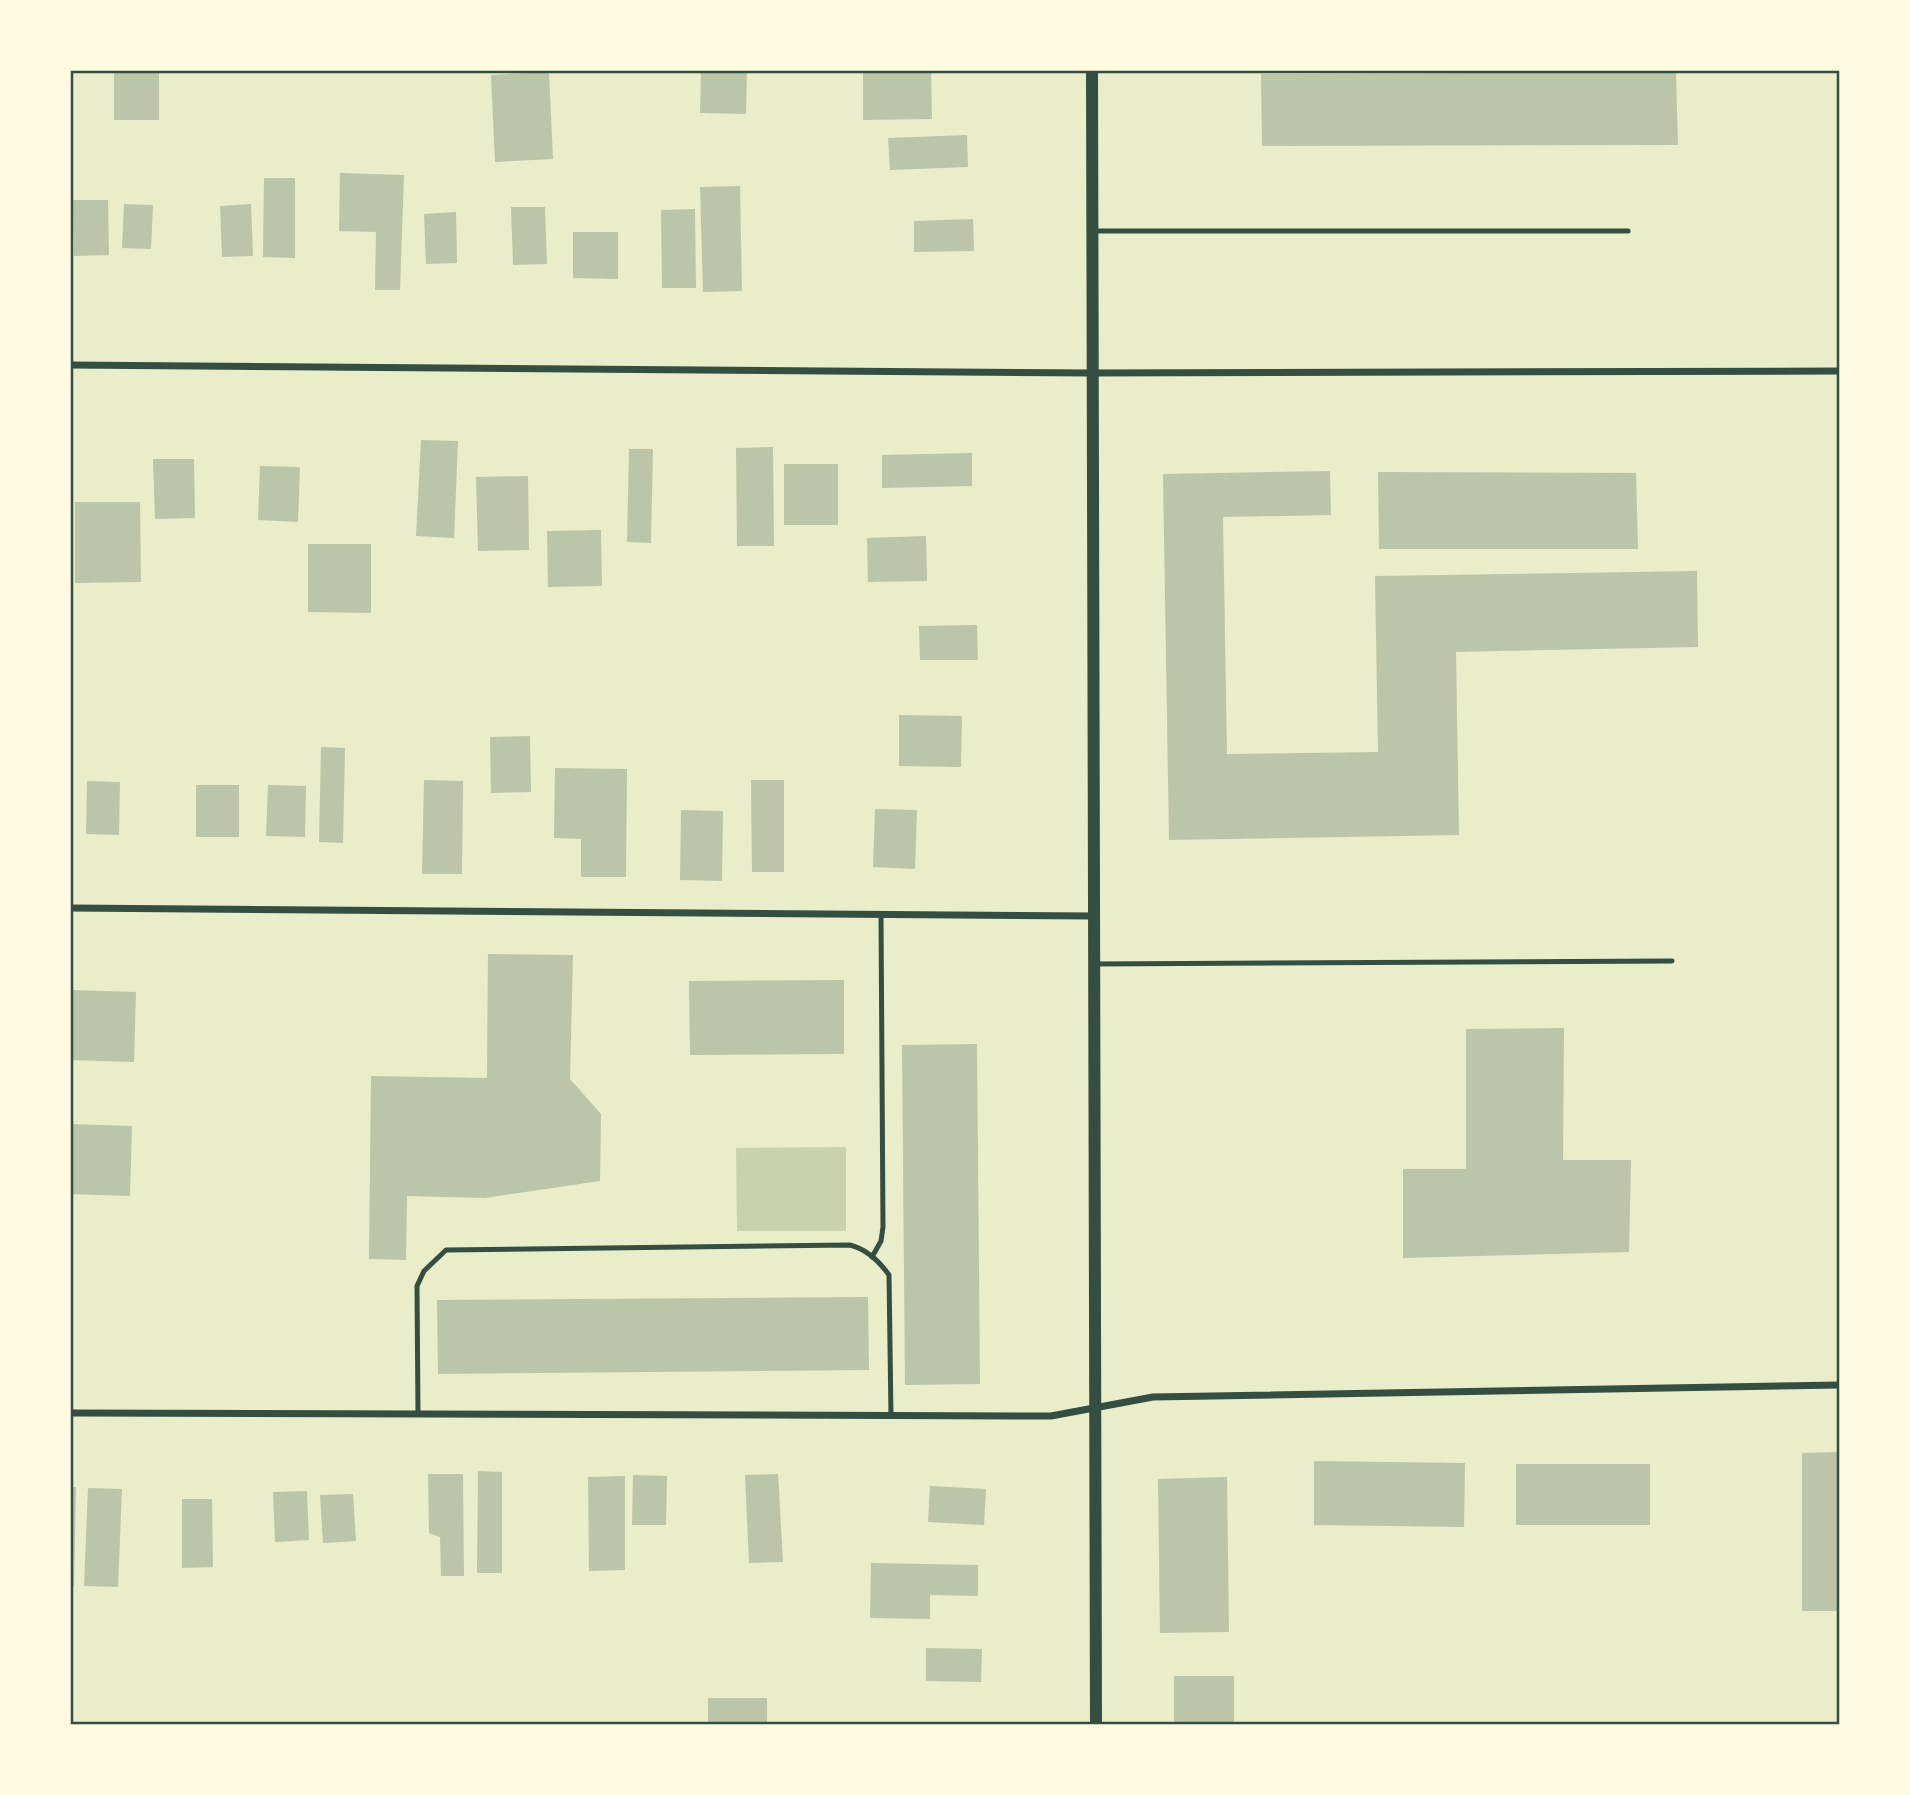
<svg xmlns="http://www.w3.org/2000/svg" width="1910" height="1795" font-family="Lato,sans-serif">
<style>
.green{fill:#cad2ad}
.building{fill:#bcc5a7}
.lines{fill:none;stroke-linecap:round;stroke-linejoin:round}
.service{stroke:#344e41;stroke-width:5}
.minor{stroke:#344e41;stroke-width:7}
.tertiary{stroke:#344e41;stroke-width:12}
.neatline{fill:none;stroke:#344e41;stroke-width:2.5}
</style>
<rect width="100%" height="100%" fill="#e9edc9"/>
<!-- green -->
<polygon class="green" points="846,1147 846,1231 737,1231 736,1148"/>
<!-- building -->
<g class="building">
<rect x="114" y="70" width="45" height="50"/>
<polygon points="701,70 747,70 746,114 700,113"/>
<polygon points="863,70 931,70 932,119 863,120"/>
<polygon points="549,72 553,159 495,162 491,75"/>
<polygon points="1676,72 1678,145 1262,146 1261,74"/>
<polygon points="967,135 968,167 890,170 888,138"/>
<polygon points="340,173 404,175 400,290 375,290 376,232 339,231"/>
<polygon points="264,178 295,178 295,258 263,257"/>
<polygon points="740,186 742,291 703,292 700,187"/>
<polygon points="73,200 108,200 109,255 74,256"/>
<polygon points="124,204 153,205 151,249 122,248"/>
<polygon points="251,204 253,256 222,257 220,206"/>
<polygon points="511,207 545,207 547,264 513,265"/>
<polygon points="695,209 696,288 662,288 661,210"/>
<polygon points="456,212 457,263 426,264 424,214"/>
<polygon points="973,219 974,251 914,252 914,221"/>
<polygon points="573,232 618,232 618,279 573,278"/>
<polygon points="421,440 458,441 454,538 416,536"/>
<polygon points="773,447 774,546 737,546 736,448"/>
<polygon points="629,449 653,449 651,543 627,542"/>
<polygon points="972,453 972,486 882,488 882,455"/>
<polygon points="153,459 194,459 195,518 155,519"/>
<rect x="784" y="464" width="54" height="61"/>
<polygon points="260,466 300,467 298,522 258,520"/>
<polygon points="1330,471 1331,515 1223,517 1227,754 1378,752 1375,576 1697,571 1698,647 1456,652 1459,835 1169,840 1163,474"/>
<polygon points="1378,472 1636,473 1638,549 1379,549"/>
<polygon points="528,476 529,550 478,551 476,477"/>
<polygon points="75,502 140,502 141,582 75,583"/>
<polygon points="601,530 602,586 548,587 547,531"/>
<polygon points="926,536 927,581 868,582 867,538"/>
<polygon points="308,544 371,544 371,613 308,612"/>
<polygon points="977,625 978,660 920,660 919,626"/>
<polygon points="899,715 962,716 961,767 899,766"/>
<polygon points="530,736 531,792 491,793 490,737"/>
<polygon points="321,747 345,748 343,843 319,842"/>
<polygon points="555,768 627,769 626,877 581,877 581,839 554,838"/>
<polygon points="424,780 463,781 462,874 422,874"/>
<polygon points="751,780 784,780 784,872 752,872"/>
<polygon points="87,781 120,782 119,835 86,834"/>
<rect x="196" y="785" width="43" height="52"/>
<polygon points="268,785 306,786 305,837 266,836"/>
<polygon points="875,809 917,810 915,869 873,867"/>
<polygon points="681,810 723,811 722,881 680,880"/>
<polygon points="488,954 573,955 570,1079 601,1114 600,1181 485,1198 407,1196 406,1260 369,1259 371,1076 487,1078"/>
<polygon points="844,980 844,1054 690,1055 689,981"/>
<polygon points="70,990 136,992 134,1062 70,1060"/>
<polygon points="1564,1028 1563,1160 1631,1160 1629,1252 1403,1258 1403,1169 1466,1169 1466,1029"/>
<polygon points="977,1044 980,1384 905,1385 902,1045"/>
<polygon points="70,1124 132,1126 130,1196 70,1194"/>
<polygon points="868,1297 869,1370 438,1374 437,1300"/>
<polygon points="1840,1452 1840,1611 1802,1611 1802,1453"/>
<polygon points="1314,1461 1465,1463 1464,1527 1314,1525"/>
<rect x="1516" y="1464" width="134" height="61"/>
<polygon points="478,1471 502,1472 502,1573 477,1573"/>
<polygon points="428,1474 463,1474 464,1576 441,1576 440,1537 429,1533"/>
<polygon points="778,1474 783,1562 749,1563 745,1475"/>
<polygon points="633,1475 667,1476 666,1525 632,1525"/>
<polygon points="625,1476 625,1570 589,1571 588,1477"/>
<polygon points="1227,1477 1229,1632 1160,1633 1158,1479"/>
<polygon points="930,1486 986,1489 984,1525 928,1522"/>
<polygon points="70,1487 76,1487 74,1586 70,1586"/>
<polygon points="88,1488 122,1489 118,1587 84,1586"/>
<polygon points="307,1491 309,1540 275,1542 273,1492"/>
<polygon points="353,1494 356,1541 323,1543 320,1495"/>
<polygon points="182,1499 212,1499 213,1567 182,1568"/>
<polygon points="871,1563 978,1565 978,1596 930,1595 930,1619 870,1618"/>
<polygon points="926,1648 982,1649 981,1682 926,1681"/>
<rect x="1174" y="1676" width="60" height="49"/>
<rect x="708" y="1698" width="59" height="27"/>
</g>
<g class="lines">
<!-- service -->
<g class="service">
<polyline points="1095,231 1628,231"/>
<polyline points="1094,964 1672,961"/>
<polyline points="872,1257 881,1241 883,1227 881,915"/>
<path d="M418,1414l-1,-128 7,-15 22,-21 404,-5c16,4 29,16 39,30l2,141"/>
</g>
<!-- minor -->
<g class="minor">
<polyline points="70,365 1091,373 1840,371"/>
<polyline points="70,908 1094,916"/>
<polyline points="70,1413 1051,1416 1153,1397 1840,1385"/>
</g>
<!-- tertiary -->
<polyline class="tertiary" points="1092,70 1096,1725"/>
</g>
<!-- border -->
<rect width="1910" height="1795" fill="none" stroke="#fefae0" stroke-width="144"/>
<rect x="72" y="72" width="1766" height="1651" class="neatline"/>
</svg>
